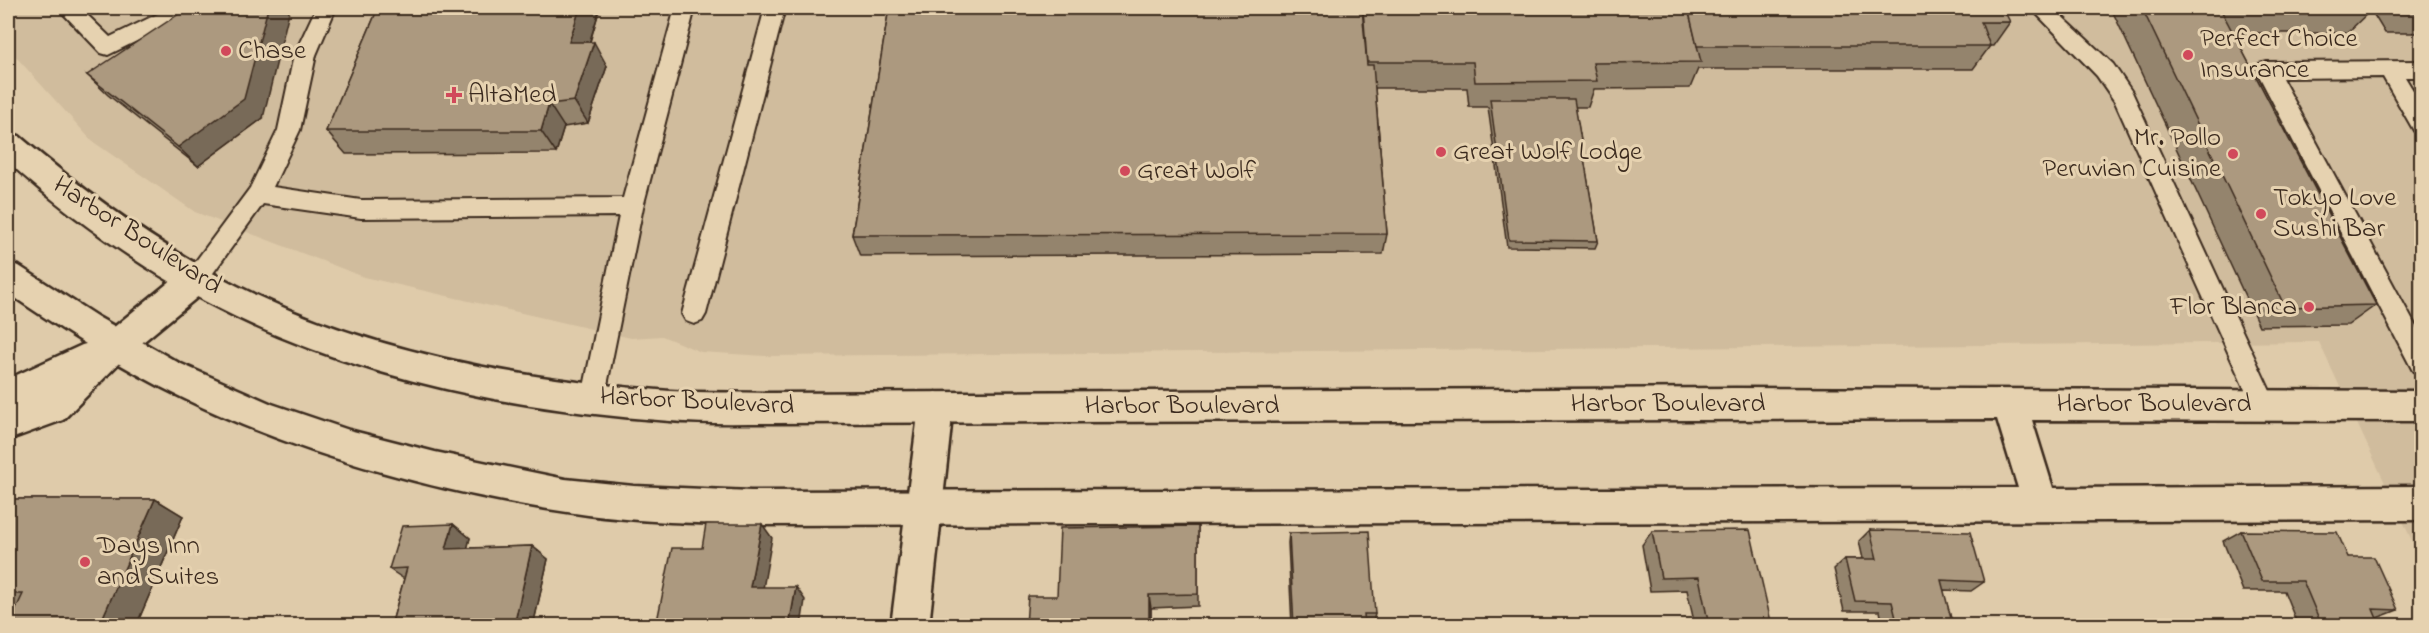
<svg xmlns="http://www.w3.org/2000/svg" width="2429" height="633" font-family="'Indie Flower',sans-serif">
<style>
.built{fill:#d0bc9d}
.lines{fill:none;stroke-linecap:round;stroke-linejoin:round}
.lane-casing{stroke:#3b2a1e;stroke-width:4}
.street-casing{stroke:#3b2a1e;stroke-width:5}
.primary-casing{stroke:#3b2a1e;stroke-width:5}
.lane{fill:#e6d2b0;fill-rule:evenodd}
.street{fill:#e6d2b0;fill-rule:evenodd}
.primary{fill:#e6d2b0;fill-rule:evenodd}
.wall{fill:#94846d;stroke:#3b2a1e;stroke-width:1.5}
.shaded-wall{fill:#786b59;stroke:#3b2a1e;stroke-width:1.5}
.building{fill:#ac997f;stroke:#3b2a1e;stroke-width:1.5}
.poi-dot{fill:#d1495b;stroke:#e6d2b0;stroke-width:2}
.labels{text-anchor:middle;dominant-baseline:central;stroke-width:6;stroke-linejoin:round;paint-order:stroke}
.poi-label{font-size:27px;fill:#3b2a1e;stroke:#e6d2b0;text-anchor:start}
.street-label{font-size:27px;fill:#3b2a1e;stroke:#e6d2b0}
</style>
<rect width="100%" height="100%" fill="#dfcbaa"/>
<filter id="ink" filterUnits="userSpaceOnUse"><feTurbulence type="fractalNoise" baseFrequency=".0167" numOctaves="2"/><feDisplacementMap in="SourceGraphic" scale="12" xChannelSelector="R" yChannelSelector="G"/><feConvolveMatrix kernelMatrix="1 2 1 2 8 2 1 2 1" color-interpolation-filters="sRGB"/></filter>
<g filter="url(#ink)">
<!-- built -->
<polygon class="built" points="8,8 2421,8 2421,560 2319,342 765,356 701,352 662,336 631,338 364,277 195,212 92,141 8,48"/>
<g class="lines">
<defs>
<g id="lane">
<polygon points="58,8 80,8 110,37 170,8 197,8 194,13 108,55 101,53"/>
<polygon points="316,8 336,8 316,55 300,130 273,187 361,200 623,198 675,8 695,8 643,207 603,405 594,408 585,405 582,397 619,216 361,218 263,204 203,287 195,290 187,287 183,280 187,273 250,188 278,130 294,55"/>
<polygon points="765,8 785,8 706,314 702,321 694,324 686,321 682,314"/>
<polygon points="2031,8 2053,8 2113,64 2132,92 2276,404 2273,412 2264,415 2255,412 2115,102 2097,76"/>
<polygon points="2422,61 2422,77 2405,77 2422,105 2422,133 2414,131 2383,77 2282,78 2422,338 2422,374 2413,371 2256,70 2259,64 2267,62"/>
</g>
<g id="street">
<polygon points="195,266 206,270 211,280 206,290 126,356 63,420 8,440 8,379 82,345 97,341 184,270"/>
<polygon points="936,392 948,396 953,407 929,626 891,626 919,407 924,396"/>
</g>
<path id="primary" d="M8,133l11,3c74,63 153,120 241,161 126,59 272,84 410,94 33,2 67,1 100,2l966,-5 686,3v30l-390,-1 21,68 369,-2v34l-1671,5c-54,-2 -109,-3 -163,-10 -133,-18 -285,-58 -405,-117 -62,-30 -119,-67 -175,-105v-30l11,3 79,51 81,46 93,41 77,26 86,22 130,27 69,7 117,5 1267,-3 -21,-69 -1227,4c-33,0 -67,1 -100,-2 -146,-10 -301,-40 -434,-104 -83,-40 -159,-94 -228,-155z"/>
</defs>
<!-- lane casing -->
<use href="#lane" class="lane-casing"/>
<!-- street casing -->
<use href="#street" class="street-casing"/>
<!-- primary casing -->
<use href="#primary" class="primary-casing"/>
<!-- lane -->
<use href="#lane" class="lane"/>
<!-- street -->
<use href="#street" class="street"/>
<!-- primary -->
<use href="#primary" class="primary"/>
</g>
<!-- wall -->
<g class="wall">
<polygon points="378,8 600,8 590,42 607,66 588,123 564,127 556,153 346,154 326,131"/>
<polygon points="889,8 2010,22 1993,46 1990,46 1973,69 1698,69 1690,88 1594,89 1588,107 1575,107 1598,241 1595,248 1507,247 1488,107 1469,107 1467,88 1375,88 1387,234 1383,254 860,256 852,235"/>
<polygon points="2111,8 2421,8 2421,33 2385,33 2371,10 2347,33 2233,33 2376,305 2348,325 2259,326"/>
<polygon points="87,75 263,118 198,166 108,95"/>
<polygon points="8,499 155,499 183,516 136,626 8,626 16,609 8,609"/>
<polygon points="453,524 470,538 467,548 532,546 548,559 533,626 391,626 404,579 389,569"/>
<polygon points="1198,526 1198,606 1151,608 1151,626 1026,626"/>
<polygon points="1870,530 1984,582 1971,591 1943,590 1953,626 1883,626 1880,611 1844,611 1834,569 1845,559 1863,559 1859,541"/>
<polygon points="1652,531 1772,626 1695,626 1687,590 1650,591 1642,545"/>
<polygon points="2241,531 2348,557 2398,610 2377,618 2380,626 2298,626 2284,591 2243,591 2223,541"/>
<polygon points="1289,533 1375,614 1373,623 1365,623 1365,626 1292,626 1288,543"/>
</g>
<!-- shaded-wall -->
<g class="shaded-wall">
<polygon points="268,8 290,8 263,118 198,166 178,147"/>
<polygon points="580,8 600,8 582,66 569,42"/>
<polygon points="594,42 607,66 588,123 574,101"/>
<polygon points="549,104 564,127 556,153 541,131"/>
<polygon points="155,499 183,516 136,626 99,626"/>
<polygon points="453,524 470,538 464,562 446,549"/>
<polygon points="762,524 772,538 761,600 750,587"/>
<polygon points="532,546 548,559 533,626 514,626"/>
<polygon points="796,587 805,600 801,626 789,626"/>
<polygon points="1149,595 1151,608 1151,626 1149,626"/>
</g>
<!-- building -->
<g class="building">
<polygon points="188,8 268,8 244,99 178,147 87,75"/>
<polygon points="378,8 580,8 569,42 594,42 574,101 549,104 541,131 326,131"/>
<polygon points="889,8 1362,8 1367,65 1373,65 1387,234 852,235"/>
<polygon points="1363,8 1688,8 1701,62 1593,63 1597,81 1475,82 1473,62 1367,62"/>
<polygon points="1688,8 2003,8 2010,22 1981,22 1990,46 1697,46"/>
<polygon points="2142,8 2370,8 2371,10 2221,10 2376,305 2285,307"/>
<polygon points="2404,8 2421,8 2421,12 2406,12"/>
<polygon points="1490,99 1574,99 1598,241 1509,240"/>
<polygon points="8,499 155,499 99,626 8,626 23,594 8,594"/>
<polygon points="453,524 446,549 532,546 514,626 391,626 407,568 389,569 402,526"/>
<polygon points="706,524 762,524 750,587 796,587 789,626 656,626 672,548 702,548"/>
<polygon points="1198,526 1198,594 1149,595 1149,626 1026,626 1028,596 1057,596 1060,528"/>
<polygon points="1750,530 1772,626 1709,626 1699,577 1661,578 1652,531"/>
<polygon points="1870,530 1970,532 1984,582 1941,580 1953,626 1898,626 1892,602 1855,601 1845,559 1877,559"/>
<polygon points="1369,531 1375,614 1364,614 1365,626 1294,626 1289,533"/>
<polygon points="2241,531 2337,532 2348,557 2374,557 2398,610 2373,609 2380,626 2322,626 2303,581 2262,581"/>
</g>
</g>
<!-- markers -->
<g class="poi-dot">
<circle cx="226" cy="51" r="6"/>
<circle cx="2188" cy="55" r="6"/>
<path d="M451 86h6v6h6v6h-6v6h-6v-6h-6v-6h6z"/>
<circle cx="1441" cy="152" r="6"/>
<circle cx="2233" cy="154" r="6"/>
<circle cx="1125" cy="171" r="6"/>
<circle cx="2261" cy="214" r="6"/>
<circle cx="2309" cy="307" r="6"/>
<circle cx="85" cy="562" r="6"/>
</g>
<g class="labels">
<!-- poi labels -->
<g class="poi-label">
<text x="2200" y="39">Perfect Choice<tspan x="2200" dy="31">Insurance</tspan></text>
<text x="238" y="51">Chase</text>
<text x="468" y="95">AltaMed</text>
<text x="2221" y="138" text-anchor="end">Mr. Pollo<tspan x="2221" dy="31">Peruvian Cuisine</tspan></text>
<text x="1453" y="152">Great Wolf Lodge</text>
<text x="1137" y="171">Great Wolf</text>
<text x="2273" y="198">Tokyo Love<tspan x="2273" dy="31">Sushi Bar</tspan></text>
<text x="2297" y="307" text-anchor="end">Flor Blanca</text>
<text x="97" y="546">Days Inn<tspan x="97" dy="31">and Suites</tspan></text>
</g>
<!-- street labels -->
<g class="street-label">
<text transform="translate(137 236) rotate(33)">Harbor Boulevard</text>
<text transform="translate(697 402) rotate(3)">Harbor Boulevard</text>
<text x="1668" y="404">Harbor Boulevard</text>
<text x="2154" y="404">Harbor Boulevard</text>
<text x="1182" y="406">Harbor Boulevard</text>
</g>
</g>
<!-- margin -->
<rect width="2429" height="633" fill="none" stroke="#e6d2b0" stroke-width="30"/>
<rect x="15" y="15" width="2399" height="603" fill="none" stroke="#3b2a1e" stroke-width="2" filter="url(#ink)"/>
</svg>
